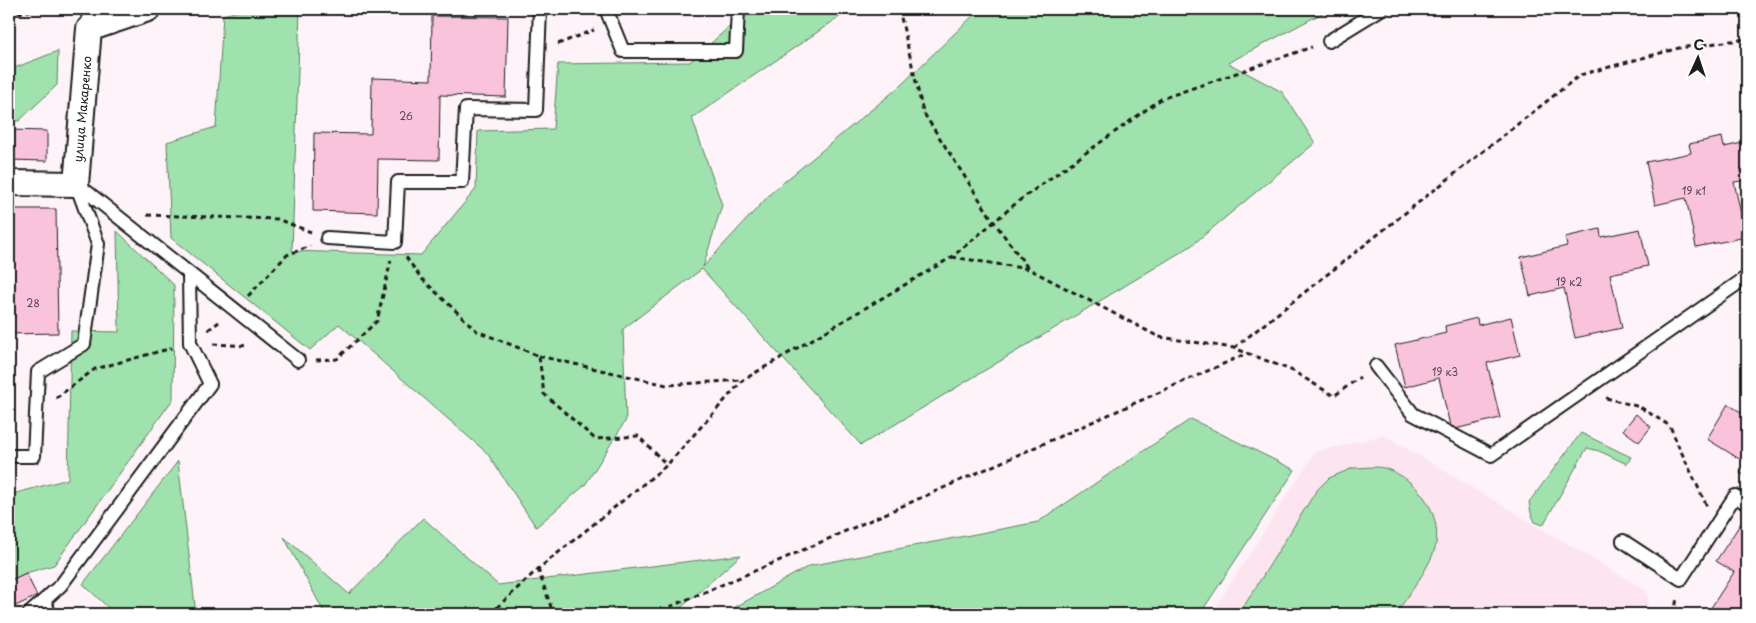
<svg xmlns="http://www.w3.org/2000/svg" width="1756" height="623" font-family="'Playpen Sans',sans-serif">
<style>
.built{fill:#fde5f0}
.green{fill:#a0e2ad;stroke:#5e7f64}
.building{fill:#fac3dc;stroke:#1c1c1c}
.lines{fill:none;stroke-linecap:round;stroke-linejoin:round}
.service-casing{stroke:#1c1c1c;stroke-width:16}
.minor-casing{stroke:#1c1c1c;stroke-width:28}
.path{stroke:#1c1c1c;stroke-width:3;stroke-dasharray:5 4;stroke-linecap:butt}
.service{stroke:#fff;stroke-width:12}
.minor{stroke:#fff;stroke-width:24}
.labels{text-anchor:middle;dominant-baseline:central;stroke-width:4;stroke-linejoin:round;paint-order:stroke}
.number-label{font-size:10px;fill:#54464c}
.street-label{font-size:12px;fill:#1c1c1c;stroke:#fff}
</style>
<rect width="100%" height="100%" fill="#fef3f8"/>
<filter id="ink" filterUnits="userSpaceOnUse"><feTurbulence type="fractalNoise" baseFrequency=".02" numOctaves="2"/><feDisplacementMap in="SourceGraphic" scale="10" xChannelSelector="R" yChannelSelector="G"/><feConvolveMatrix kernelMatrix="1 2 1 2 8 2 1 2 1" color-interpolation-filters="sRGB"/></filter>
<g filter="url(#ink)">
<!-- built -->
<polygon class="built" points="1384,435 1647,591 1649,614 1211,614 1315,452"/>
<!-- green -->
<g class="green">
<polygon points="246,9 300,9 292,251 421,255 476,189 478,131 553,129 558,64 690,62 749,9 851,9 692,118 722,205 703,267 773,191 899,87 980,9 1330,9 1228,63 1282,92 1315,143 1191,246 861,445 702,269 623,329 626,420 585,485 536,527 487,453 339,324 310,350 171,238 167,142 216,127 223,15"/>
<polygon points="58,51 57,85 19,121 9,121 9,70"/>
<polygon points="117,231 174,285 173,399 54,565 26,573 9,581 9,495 68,479 71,331 119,332"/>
<polygon points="1191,419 1295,470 1200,614 723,614 809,566 1038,522"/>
<polygon points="1581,433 1631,457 1627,464 1599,451 1587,448 1543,525 1535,522 1531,513 1529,502"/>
<polygon points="178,461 196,614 115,614 83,584"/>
<path d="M1353,468c10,0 22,-2 31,0 32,10 57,42 52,76 -3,19 -29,53 -40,70h-157l77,-123 13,-13z"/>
<polygon points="423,518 498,585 741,555 674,614 325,614 284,537 349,594"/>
</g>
<!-- building -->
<g class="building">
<polygon points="432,16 508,17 506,97 440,95 439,160 378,159 377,213 313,211 314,133 371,134 372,78 431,80"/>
<polygon points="9,130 47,131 47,161 9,160"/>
<polygon points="1722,137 1724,147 1747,142 1747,180 1734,182 1746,237 1696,247 1686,198 1655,205 1646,162 1691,153 1689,144"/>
<polygon points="9,209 56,209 58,333 9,334"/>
<polygon points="1600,229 1601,237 1640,229 1648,266 1610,274 1622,328 1575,338 1564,288 1530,296 1521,257 1567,246 1565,237"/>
<polygon points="1511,317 1520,355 1487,363 1500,418 1451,430 1439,378 1405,387 1395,345 1446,333 1445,326 1477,318 1478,325"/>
<polygon points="1728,404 1747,416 1747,477 1740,473 1746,463 1707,439"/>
<polygon points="1636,414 1651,427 1639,442 1623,430"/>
<polygon points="1741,523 1747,527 1747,614 1707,614 1734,572 1716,561"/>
<polygon points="26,573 37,596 9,609 9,581"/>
</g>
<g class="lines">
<defs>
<g id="service">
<polyline points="88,9 89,29"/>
<polyline points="606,9 623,51 736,51 738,9"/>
<polyline points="1329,41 1381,9"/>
<polyline points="77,184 298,360"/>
<polyline points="327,238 395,242 398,182 462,182 466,109 536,110 540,9"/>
<polyline points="1376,366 1413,414 1491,455 1747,277"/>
<polyline points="9,456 34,456 38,372 84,344 98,244 76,184"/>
<polyline points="1623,541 1681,579 1735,496 1747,504"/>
<polyline points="44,601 50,614"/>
<polyline points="29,614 61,585 210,384 190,343 189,274"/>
</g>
<polyline id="minor" points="9,183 76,184 89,29 148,9"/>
</defs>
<!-- service casing -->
<use href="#service" class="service-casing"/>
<!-- minor casing -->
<use href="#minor" class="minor-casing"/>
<!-- path -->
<g class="path">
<polyline points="899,9 923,112 994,222 1028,268"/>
<polyline points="9,15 38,9"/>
<polyline points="558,44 594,30"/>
<polyline points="147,215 277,219 311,232"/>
<polyline points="406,257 421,278 477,331 539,356 544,394 595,439 638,436 667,465"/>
<polyline points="952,257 1029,269 1159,337 1234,348 1293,371 1334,396 1360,377"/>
<polyline points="248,296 287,255 310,246"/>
<polyline points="208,330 219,322"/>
<polyline points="213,344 249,346"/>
<polyline points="1234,348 1580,75 1679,48 1747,39"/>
<polyline points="539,356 667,385 742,380"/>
<polyline points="316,360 337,359 377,321 391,260"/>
<polyline points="56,398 95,369 172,348"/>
<polyline points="1606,398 1640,407 1670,426 1678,445 1707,506"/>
<polyline points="538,569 551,607 556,614"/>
<polyline points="490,614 538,569 667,465 743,380 952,257 1020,200 1161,99 1312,47"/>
<polyline points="653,614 785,558 1248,353"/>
<polyline points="1674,614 1677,598"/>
</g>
<!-- service -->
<use href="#service" class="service"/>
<!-- minor -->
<use href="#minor" class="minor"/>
</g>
</g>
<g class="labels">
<!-- number labels -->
<g class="number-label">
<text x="406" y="115">26</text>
<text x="1694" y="190">19 к1</text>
<text x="1569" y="281">19 к2</text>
<text x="33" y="302">28</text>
<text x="1445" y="371">19 к3</text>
</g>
<!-- street labels -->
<g class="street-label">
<text transform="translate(82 109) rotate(-85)">улица Макаренко</text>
</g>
</g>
<!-- margin -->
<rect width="1756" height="623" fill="none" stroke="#fff" stroke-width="30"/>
<rect x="15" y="15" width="1726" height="593" fill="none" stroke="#1c1c1c" stroke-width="2" filter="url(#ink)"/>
<!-- north arrow -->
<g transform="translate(1698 58) rotate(3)" stroke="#ffffff" stroke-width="4" paint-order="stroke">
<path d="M0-4L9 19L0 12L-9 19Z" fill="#1c1c1c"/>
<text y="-8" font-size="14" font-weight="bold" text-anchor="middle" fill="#1c1c1c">С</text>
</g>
</svg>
